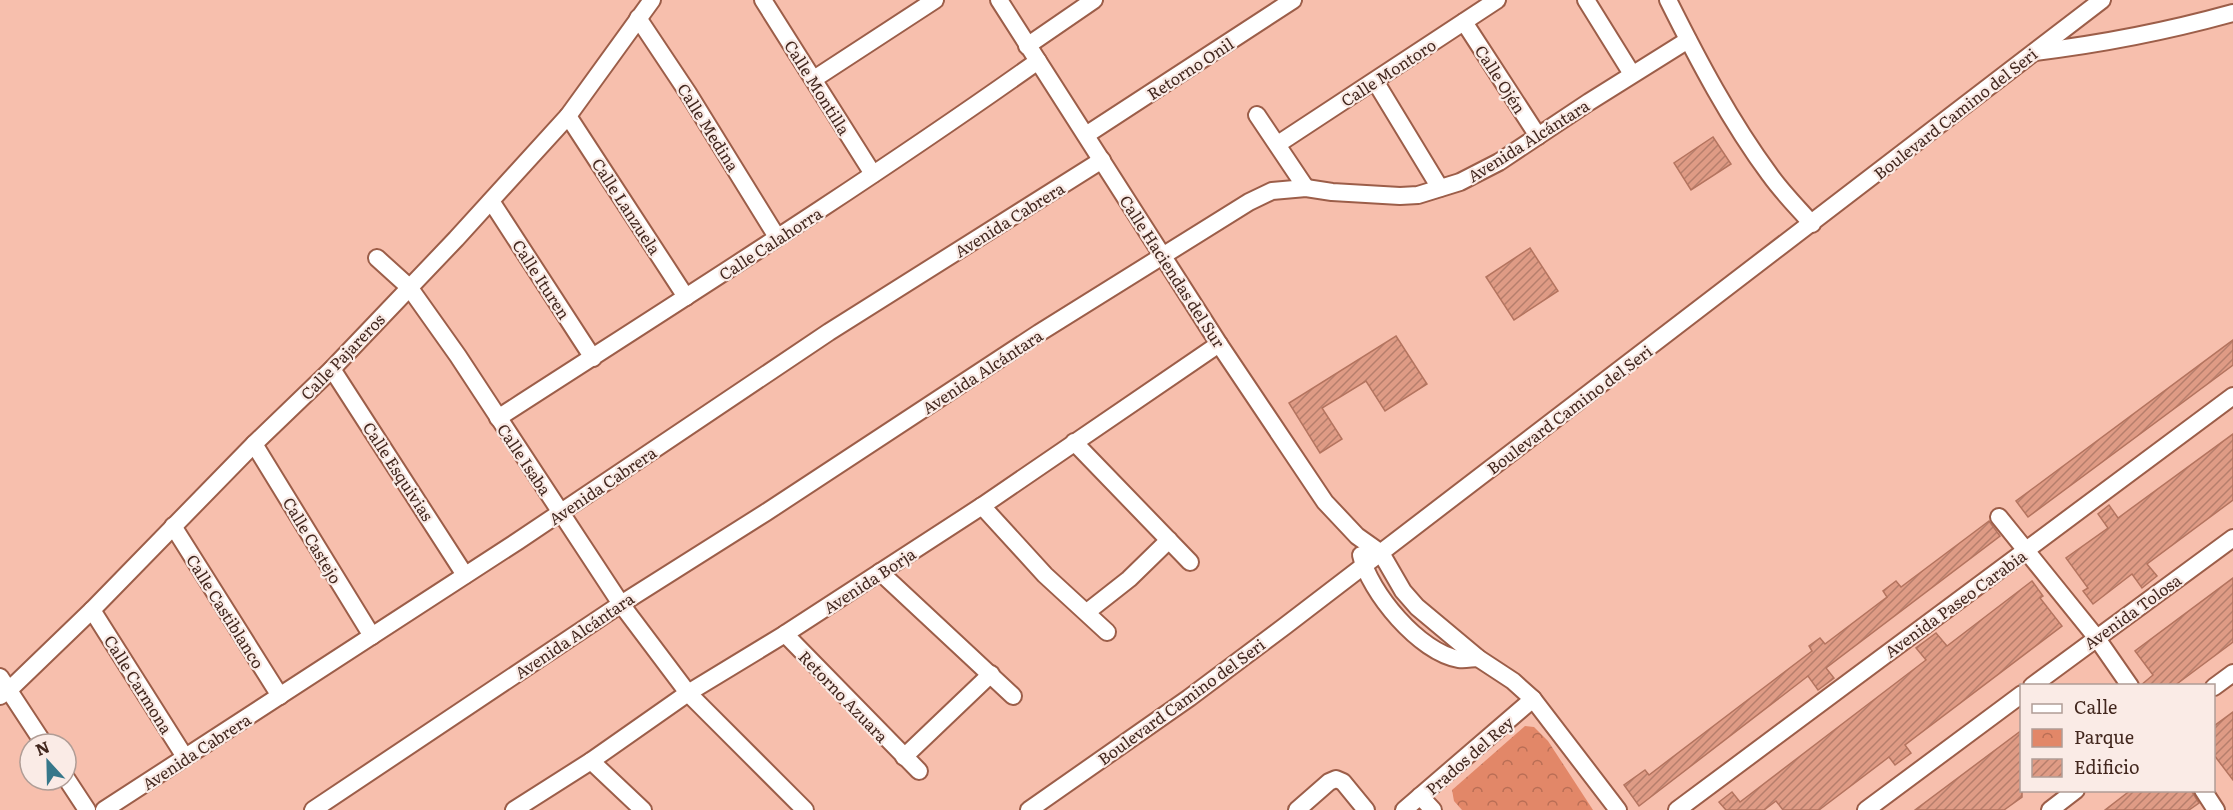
<svg xmlns="http://www.w3.org/2000/svg" width="2233" height="810" font-family="Literata,serif">
<style>
.park{fill:url(#park-crowns)}
.building{fill:url(#building-hatch);stroke:#b4745f;stroke-width:1.5}
.lines{fill:none;stroke-linecap:round;stroke-linejoin:round}
.minor-casing{stroke:#9c5e49;stroke-width:20}
.minor{stroke:#fff;stroke-width:16}
.labels{text-anchor:middle;dominant-baseline:central;stroke-width:4.5;stroke-linejoin:round;paint-order:stroke}
.street-label{font-size:16px;fill:#42271e;stroke:#faebe6}
</style>
<defs>
<pattern id="park-crowns" width="20" height="18" patternUnits="userSpaceOnUse" patternTransform="scale(1.5)"><rect width="20" height="18" fill="#e28768"/><path d="M2 6a3 3 0 1 1 6 0M12 15a3 3 0 1 1 6 0" fill="none" stroke="#b96e55"/></pattern>
<pattern id="building-hatch" width="6" height="6" patternUnits="userSpaceOnUse" patternTransform="scale(1.5)"><rect width="6" height="6" fill="#df9b85"/><path d="M-1 1l2-2M0 6l6-6M5 7l2-2" fill="none" stroke="#b67e6c"/></pattern>
</defs>
<rect width="100%" height="100%" fill="#f7bfad"/>
<!-- park -->
<polygon class="park" points="1525,726 1534,727 1548,741 1593,810 1462,810 1454,801 1452,790"/>
<!-- building -->
<g class="building">
<polygon points="1713,137 1731,164 1691,190 1674,163"/>
<polygon points="1530,248 1558,291 1514,320 1486,277"/>
<polygon points="1396,336 1427,384 1385,411 1366,381 1322,408 1342,439 1320,453 1289,403"/>
<polygon points="2233,340 2233,365 2028,517 2016,501"/>
<polygon points="2233,434 2233,500 2147,564 2157,576 2142,588 2132,574 2093,604 2083,591 2088,588 2066,558 2108,528 2098,514 2109,505 2118,518"/>
<polygon points="1989,521 2000,536 1826,668 1834,678 1818,690 1808,676 1639,806 1624,785 1645,770 1649,775 1812,651 1809,646 1820,638 1825,644 1887,597 1883,591 1896,581 1901,587"/>
<polygon points="2233,578 2233,642 2174,686 2140,686 2153,675 2135,651"/>
<polygon points="2032,581 2043,596 2040,598 2062,626 1905,745 1911,753 1895,765 1889,757 1819,810 1783,810 1776,801 1764,810 1726,810 1719,802 1732,792 1740,802 1926,660 1916,648 1936,633 1947,646"/>
<polygon points="2233,712 2233,780 2214,755 2214,726"/>
<polygon points="2022,730 2022,797 2004,810 1915,810"/>
<polygon points="2131,790 2191,790 2199,803 2189,810 2105,810"/>
</g>
<g class="lines">
<defs>
<g id="minor">
<polyline points="763,0 873,174"/>
<polyline points="999,0 1219,344 1325,502 1357,536 1381,553 1403,591 1417,607 1478,658 1513,681 1533,699 1618,810"/>
<polyline points="1586,0 1632,74"/>
<path d="M1668,0c30,60 62,121 102,175 12,17 28,33 42,49"/>
<polyline points="638,18 688,93 777,237"/>
<polyline points="1464,22 1538,136"/>
<polyline points="1027,46 1094,0"/>
<path d="M2035,52c67,-8 133,-21 198,-39"/>
<polyline points="814,79 935,0"/>
<polyline points="1375,81 1440,188"/>
<polyline points="1257,115 1306,188"/>
<polyline points="568,116 686,297"/>
<polyline points="1086,135 1293,0"/>
<polyline points="1278,144 1497,0"/>
<polyline points="491,201 593,358"/>
<polyline points="377,258 409,287 458,356 621,604 688,693 805,810"/>
<polyline points="332,369 465,575"/>
<path d="M498,418c181,-117 364,-232 540,-357"/>
<polyline points="1074,442 1190,562"/>
<polyline points="254,444 372,636"/>
<polyline points="982,506 1045,575 1107,632"/>
<polyline points="1999,517 2096,637 2130,686"/>
<polyline points="173,526 280,696"/>
<path d="M1361,555c8,37 59,98 98,104 6,1 13,-1 19,-1"/>
<polyline points="880,572 1013,696"/>
<polyline points="92,610 185,757"/>
<polyline points="1087,612 1129,579 1169,540"/>
<polyline points="785,634 919,771"/>
<polyline points="0,677 44,744"/>
<polyline points="2032,686 2233,538"/>
<polyline points="2214,687 2233,673"/>
<polyline points="0,696 9,690 92,610 254,444 332,369 456,239 568,116 652,0"/>
<polyline points="904,757 991,674"/>
<polyline points="591,761 643,810"/>
<polyline points="66,778 87,810"/>
<polyline points="2203,790 2216,810"/>
<polyline points="1420,796 1433,810"/>
<polyline points="104,810 518,541 829,332 1102,160"/>
<polyline points="313,810 621,604 765,513 1039,333 1249,202 1272,191 1306,188 1332,192 1400,196 1418,195 1460,182 1499,162 1589,102 1688,40"/>
<polyline points="514,810 591,761 688,693 785,634 982,506 1219,344"/>
<polyline points="1029,810 1189,698 1285,626 2102,0"/>
<polyline points="1297,810 1329,782 1336,779 1343,782 1366,810"/>
<polyline points="1404,810 1533,699"/>
<polyline points="1677,810 2233,396"/>
<polyline points="1866,810 2022,694"/>
<polyline points="2050,810 2076,790"/>
</g>
</defs>
<!-- minor casing -->
<use href="#minor" class="minor-casing"/>
<!-- minor -->
<use href="#minor" class="minor"/>
</g>
<g class="labels">
<!-- street labels -->
<g class="street-label">
<text transform="translate(1190 68) rotate(-33)">Retorno Onil</text>
<text transform="translate(1388 72) rotate(-33)">Calle Montoro</text>
<text transform="translate(1501 79) rotate(57)">Calle Ojén</text>
<text transform="translate(818 87) rotate(58)">Calle Montilla</text>
<text transform="translate(1955 113) rotate(-38)">Boulevard Camino del Seri</text>
<text transform="translate(709 127) rotate(58)">Calle Medina</text>
<text transform="translate(1528 140) rotate(-32)">Avenida Alcántara</text>
<text transform="translate(627 206) rotate(57)">Calle Lanzuela</text>
<text transform="translate(1009 219) rotate(-32)">Avenida Cabrera</text>
<text transform="translate(770 243) rotate(-33)">Calle Calahorra</text>
<text transform="translate(1173 271) rotate(57)">Calle Haciendas del Sur</text>
<text transform="translate(542 279) rotate(57)">Calle Ituren</text>
<text transform="translate(342 356) rotate(-46)">Calle Pajareros</text>
<text transform="translate(982 371) rotate(-33)">Avenida Alcántara</text>
<text transform="translate(1569 409) rotate(-37)">Boulevard Camino del Seri</text>
<text transform="translate(525 459) rotate(56)">Calle Isaba</text>
<text transform="translate(399 471) rotate(57)">Calle Esquivias</text>
<text transform="translate(602 485) rotate(-34)">Avenida Cabrera</text>
<text transform="translate(313 540) rotate(59)">Calle Castejo</text>
<text transform="translate(869 580) rotate(-33)">Avenida Borja</text>
<text transform="translate(1955 603) rotate(-36)">Avenida Paseo Carabia</text>
<text transform="translate(226 611) rotate(58)">Calle Castiblanco</text>
<text transform="translate(2132 611) rotate(-36)">Avenida Tolosa</text>
<text transform="translate(574 635) rotate(-34)">Avenida Alcántara</text>
<text transform="translate(139 684) rotate(58)">Calle Carmona</text>
<text transform="translate(844 696) rotate(46)">Retorno Azuara</text>
<text transform="translate(1181 701) rotate(-36)">Boulevard Camino del Seri</text>
<text transform="translate(196 751) rotate(-33)">Avenida Cabrera</text>
<text transform="translate(1469 755) rotate(-41)">Prados del Rey</text>
</g>
</g>
<!-- legend -->
<rect x="2020" y="684" width="195" height="108" fill="#faebe6" stroke="#b09d96" stroke-width="1.5"/>
<rect x="2032" y="704" width="30" height="9" fill="#ffffff" stroke="#b09d96" stroke-width="1.5"/>
<text x="2074" y="714" font-size="18" fill="#42271e">Calle</text>
<rect x="2032" y="729" width="30" height="18" fill="url(#park-crowns)" stroke="#b09d96" stroke-width="1.5"/>
<text x="2074" y="744" font-size="18" fill="#42271e">Parque</text>
<rect x="2032" y="759" width="30" height="18" fill="url(#building-hatch)" stroke="#b09d96" stroke-width="1.5"/>
<text x="2074" y="774" font-size="18" fill="#42271e">Edificio</text>
<!-- north arrow -->
<g transform="translate(48 762) rotate(338)"><circle r="28" fill="#faebe6" stroke="#b09d96" stroke-width="1.5"/>
<path d="M0-4.5L10 22L0 15L-10 22Z" fill="#36778a"/>
<text y="-9" font-size="16" font-weight="bold" text-anchor="middle" fill="#42271e">N</text>
</g>
</svg>
